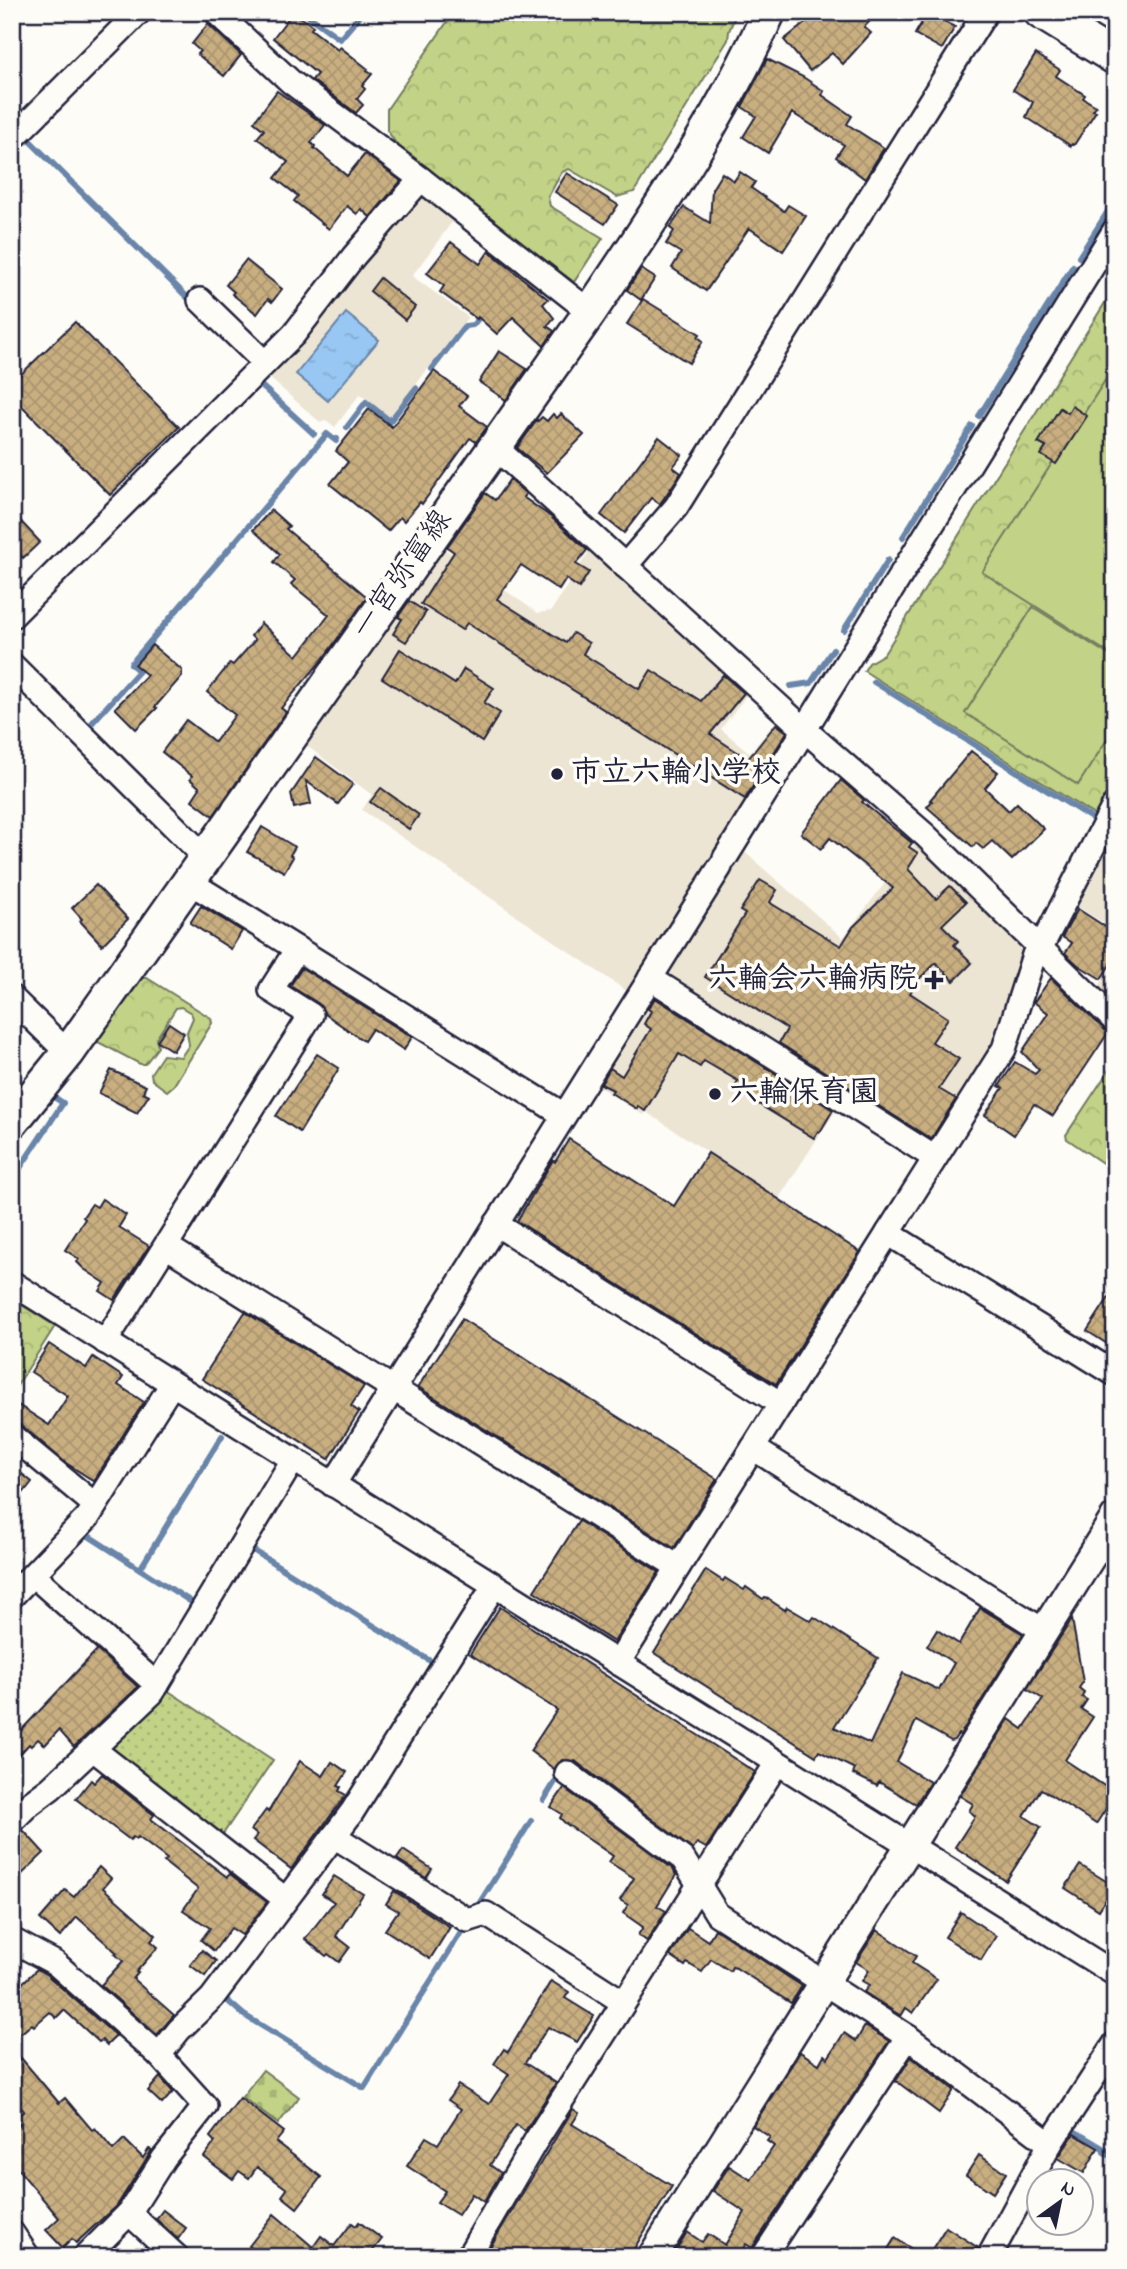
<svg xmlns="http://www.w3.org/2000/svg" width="1127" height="2269" font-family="'Indie Flower','Klee One',sans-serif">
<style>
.built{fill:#ede5d3}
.grass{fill:url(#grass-dots);stroke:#727a60;stroke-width:2}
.forest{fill:url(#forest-crowns);stroke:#727a60;stroke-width:2}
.cemetery{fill:url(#cemetery-stones);stroke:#727a60;stroke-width:2}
.pitch{fill:#c2d286;stroke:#727a60;stroke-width:2}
.water{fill:url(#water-ripples);stroke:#6985a9;stroke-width:2}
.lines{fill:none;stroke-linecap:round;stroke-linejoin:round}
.stream{stroke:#6985a9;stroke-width:6}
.building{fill:url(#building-cross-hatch);stroke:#22223b;stroke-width:2}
.minor-casing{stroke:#22223b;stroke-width:28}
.tertiary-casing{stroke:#22223b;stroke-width:33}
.secondary-casing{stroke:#22223b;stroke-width:37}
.minor{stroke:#fdfcf7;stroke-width:23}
.tertiary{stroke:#fdfcf7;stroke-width:28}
.secondary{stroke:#fdfcf7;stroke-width:32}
.poi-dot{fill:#22223b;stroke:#fdfcf7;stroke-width:2.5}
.labels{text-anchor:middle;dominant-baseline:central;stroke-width:7;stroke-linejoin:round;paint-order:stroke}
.street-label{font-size:30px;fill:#22223b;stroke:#fdfcf7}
.poi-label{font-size:30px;font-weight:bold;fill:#22223b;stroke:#fdfcf7;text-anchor:start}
</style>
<defs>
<pattern id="grass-dots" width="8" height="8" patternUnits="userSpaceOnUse" patternTransform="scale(1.75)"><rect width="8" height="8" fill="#c2d286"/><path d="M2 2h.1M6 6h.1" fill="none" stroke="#a6b475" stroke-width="1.8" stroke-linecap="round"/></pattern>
<pattern id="forest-crowns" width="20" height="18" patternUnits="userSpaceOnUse" patternTransform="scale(1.75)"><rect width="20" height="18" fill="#c2d286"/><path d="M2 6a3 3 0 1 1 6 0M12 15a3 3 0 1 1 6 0" fill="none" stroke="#a6b475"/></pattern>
<pattern id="cemetery-stones" width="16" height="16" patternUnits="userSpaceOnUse" patternTransform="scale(1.75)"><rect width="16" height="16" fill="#c2d286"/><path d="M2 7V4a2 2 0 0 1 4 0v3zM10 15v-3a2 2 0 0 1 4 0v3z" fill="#a6b475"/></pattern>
<pattern id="water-ripples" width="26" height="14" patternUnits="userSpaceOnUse" patternTransform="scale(1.75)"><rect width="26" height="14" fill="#98c7f3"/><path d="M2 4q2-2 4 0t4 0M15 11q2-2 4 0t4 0" fill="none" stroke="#83abd1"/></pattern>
<pattern id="building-cross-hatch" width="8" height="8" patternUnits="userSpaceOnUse" patternTransform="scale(1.75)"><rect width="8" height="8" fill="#c9af80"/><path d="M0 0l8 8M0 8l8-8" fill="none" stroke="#ac9670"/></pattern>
</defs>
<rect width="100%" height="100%" fill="#fdfcf7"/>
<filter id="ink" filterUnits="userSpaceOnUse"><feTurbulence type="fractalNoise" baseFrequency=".0143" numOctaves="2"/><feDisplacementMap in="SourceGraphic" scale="14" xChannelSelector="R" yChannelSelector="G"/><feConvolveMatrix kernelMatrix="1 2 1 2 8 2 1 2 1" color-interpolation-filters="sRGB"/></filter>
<g filter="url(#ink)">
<!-- built -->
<g class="built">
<polygon points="423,194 455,218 412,276 468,317 390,418 360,394 335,427 326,420 321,423 265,374 414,197"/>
<polygon points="440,546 538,613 551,611 590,550 748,693 721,729 750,753 777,720 793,734 631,994 362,810 372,795 303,743"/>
<polygon points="1115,820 1115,930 1075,905"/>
<polygon points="917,841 1027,949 1000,1048 935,1149 663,978 740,848 843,938"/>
<polygon points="1115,962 1115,1007 1097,989"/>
<polygon points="655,992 839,1105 779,1198 646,1112 643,1115 593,1083"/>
</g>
<!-- grass -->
<polygon class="grass" points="164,1688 273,1760 219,1840 106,1746"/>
<!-- forest -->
<g class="forest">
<polygon points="454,12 736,14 729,31 728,40 634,192 617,197 569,169 562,172 548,197 550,206 603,238 574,282 401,151 387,130 387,109"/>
<polygon points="1115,287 1115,786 1099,818 864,671 869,663 884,654"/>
<polygon points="141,978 147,978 211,1018 212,1023 174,1085 167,1091 152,1080 151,1073 163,1055 181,1057 189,1045 187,1032 193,1018 191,1013 181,1007 176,1008 156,1039 158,1047 145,1064 140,1064 98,1042 95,1035 115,1016 120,1004"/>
<polygon points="1115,1061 1115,1166 1110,1168 1067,1139 1066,1135"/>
<polygon points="12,1299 55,1326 13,1392 12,1391"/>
</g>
<!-- cemetery -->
<polygon class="cemetery" points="263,2070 299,2097 278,2124 242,2097"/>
<!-- pitch -->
<g class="pitch">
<polygon points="1115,365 1115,657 982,572"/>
<polygon points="1033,607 1115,659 1115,727 1078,785 965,713"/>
</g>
<!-- water -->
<polygon class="water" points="346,313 379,340 328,401 296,374"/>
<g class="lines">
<!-- stream -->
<g class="stream">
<polyline points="303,12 340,39 363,12"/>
<polyline points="370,12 374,15 376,12"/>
<polyline points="27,138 194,304"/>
<polyline points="1079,257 1115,200"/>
<polyline points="432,369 465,326 473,325 477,320"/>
<polyline points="257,382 314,434"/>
<polyline points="979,416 1073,266"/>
<polyline points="347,427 366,402 390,421 416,388"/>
<polyline points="903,537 972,426"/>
<polyline points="844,630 888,560"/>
<polyline points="874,682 1096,821"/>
<polyline points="791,686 811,683 833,649"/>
<polyline points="92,723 139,671 131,664 321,441 327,434 336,441 337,439"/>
<polyline points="12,1180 63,1103 51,1095"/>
<polyline points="84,1533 196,1605"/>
<polyline points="248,1547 435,1664"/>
<polyline points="140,1569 222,1436"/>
<polyline points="544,1800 561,1772"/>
<polyline points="477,1907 531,1821"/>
<polyline points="222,1996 244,2015 364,2088 465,1926"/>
<polyline points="1069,2128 1106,2150 1104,2152 1115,2159"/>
</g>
</g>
<!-- building -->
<g class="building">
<polygon points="293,12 313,26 311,29 338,50 340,47 368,69 367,71 372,74 362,86 365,89 357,99 363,105 356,113 312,80 317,74 273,38"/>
<polygon points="819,12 879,12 864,27 871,33 843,64 832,53 810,71 784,40"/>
<polygon points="928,12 950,12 944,22 955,27 942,49 915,34"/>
<polygon points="208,24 241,55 224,76 197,54 200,51 192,44"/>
<polygon points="1036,54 1060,70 1056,76 1085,95 1083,98 1096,106 1093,110 1096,111 1074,145 1072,144 1071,146 1026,117 1033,102 1013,90"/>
<polygon points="767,59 803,77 824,91 822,95 852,116 847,124 884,148 865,179 836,157 844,145 792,113 768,153 743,137 756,116 742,107"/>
<polygon points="277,91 325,125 311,143 315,146 314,148 347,176 365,154 401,181 370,217 361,209 357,214 347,206 329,229 294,201 298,196 275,178 288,162 257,138 264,130 254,122"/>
<polygon points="740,172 755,182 751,188 784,211 788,205 806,216 783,251 749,228 706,291 672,268 681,253 666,244 674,231 670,228 684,207 710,223 712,189 722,173 734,181"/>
<polygon points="567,173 618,205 605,224 555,192"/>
<polygon points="451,242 480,264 489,251 548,299 543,304 554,318 547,326 554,331 544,346 513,317 497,334 478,317 477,319 440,292 444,286 427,273"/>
<polygon points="246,260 282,289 272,302 268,299 257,314 232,294 234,292 226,285"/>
<polygon points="641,269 655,278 641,300 627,290"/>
<polygon points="380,278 415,307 405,320 370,291"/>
<polygon points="643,299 700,334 698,337 703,341 689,363 627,324"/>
<polygon points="75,322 179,427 110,495 12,396 12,383"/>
<polygon points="499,351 527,369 506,400 479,382"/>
<polygon points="434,371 467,396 459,406 487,427 476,442 470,438 422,504 420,502 404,521 400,517 388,531 330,484 348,462 336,451 369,409 392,427"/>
<polygon points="1072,406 1087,416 1056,464 1041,455 1046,447 1038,443 1060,408 1068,413"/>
<polygon points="553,414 557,418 561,414 584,435 547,473 517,448 537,420 538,421 542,417 547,421"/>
<polygon points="659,437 682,455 673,467 681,473 660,504 651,498 624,533 601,515"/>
<polygon points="510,479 526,494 523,497 551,517 587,550 576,564 589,572 579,588 566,579 559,590 521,565 497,599 566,643 573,633 589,643 583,654 639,689 651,670 701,701 723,675 744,693 710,734 748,759 776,724 787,732 745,799 467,623 462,630 421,604 454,552 447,547 485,493 495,500"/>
<polygon points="271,510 289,526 286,529 367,597 323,659 281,708 286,712 213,816 192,800 200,788 190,779 192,776 162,752 186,720 215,742 235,715 207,692 230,663 233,665 255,640 251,636 261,623 297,656 329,615 291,584 295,580 274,562 280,554 253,530"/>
<polygon points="12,512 40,542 23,558 12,546"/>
<polygon points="409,601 426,612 406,642 393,634 402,619 398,617"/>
<polygon points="152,645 182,670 182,676 155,707 157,708 136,729 115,708 147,675 135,665"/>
<polygon points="400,649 455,684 464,669 494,688 484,703 500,713 482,742 382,678"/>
<polygon points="971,751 998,772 985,788 1009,811 1017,803 1044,829 1012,860 992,841 983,849 976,843 973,847 927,807 932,801 930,800"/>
<polygon points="316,757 353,784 338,804 306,781 311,804 294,808 291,794"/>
<polygon points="841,780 864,800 862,802 912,843 909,847 918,853 908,869 936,899 950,886 966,902 942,925 958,941 954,945 972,963 954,981 936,963 920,978 910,993 948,1018 932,1042 959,1059 939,1089 956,1099 931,1139 779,1043 787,1029 705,977 745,914 740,911 760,880 777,890 770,902 772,904 841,946 853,927 893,888 830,838 821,849 801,833"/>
<polygon points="381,788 419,815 409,829 370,802"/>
<polygon points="262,827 295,847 290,855 293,857 284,872 247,852"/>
<polygon points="96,885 128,919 102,945 80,921 82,919 72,908"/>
<polygon points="201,906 242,931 231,949 190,923"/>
<polygon points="1078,909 1115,933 1115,957 1101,979 1078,965 1065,953 1072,943 1062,937"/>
<polygon points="302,968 412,1037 404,1050 372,1029 364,1041 325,1014 319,1004 290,986"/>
<polygon points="1051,978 1108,1033 1053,1116 1034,1104 1014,1135 985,1115 1003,1088 999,1086 1015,1062 1035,1074 1039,1070 1022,1052 1048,1013 1034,1002"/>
<polygon points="655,998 833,1110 820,1132 818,1131 814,1138 734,1089 738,1081 704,1061 700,1067 679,1054 645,1111 638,1106 637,1109 611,1093 613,1090 601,1084 610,1068 622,1076 651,1029 644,1024 651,1011 648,1009"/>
<polygon points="169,1023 184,1033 173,1051 157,1041"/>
<polygon points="317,1054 339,1068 300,1132 276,1116"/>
<polygon points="111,1070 146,1086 143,1092 149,1095 137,1113 99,1093"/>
<polygon points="569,1139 674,1206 708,1153 860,1252 776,1384 517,1221 553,1160 555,1162"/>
<polygon points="102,1199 126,1215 119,1227 149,1246 114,1300 100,1291 105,1283 84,1269 77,1262 79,1259 65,1250 85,1219 83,1217 92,1204 97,1207"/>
<polygon points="1115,1288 1115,1349 1087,1331"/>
<polygon points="245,1312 364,1386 351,1406 359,1412 329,1459 202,1379"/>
<polygon points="462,1319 717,1479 674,1548 418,1387"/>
<polygon points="49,1344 86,1368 93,1357 123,1377 118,1385 144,1402 94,1481 66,1463 21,1425 12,1422 12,1401 49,1425 68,1396 31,1372"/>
<polygon points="12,1466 32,1482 12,1507"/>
<polygon points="579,1521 659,1572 614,1642 534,1591"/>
<polygon points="706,1570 723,1581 725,1578 744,1590 746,1587 763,1599 765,1597 785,1610 787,1607 811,1621 814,1617 878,1658 834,1727 870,1744 903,1673 939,1690 954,1663 927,1646 937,1630 959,1644 980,1608 1023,1634 960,1735 958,1734 954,1740 951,1741 916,1721 897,1762 930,1782 916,1804 879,1782 877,1786 853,1774 855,1769 819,1751 816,1756 654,1653"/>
<polygon points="500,1607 755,1772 706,1848 697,1843 693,1850 575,1761 562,1760 554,1769 530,1751 557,1710 470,1654"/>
<polygon points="1072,1619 1083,1682 1079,1688 1084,1692 1082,1697 1087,1700 1081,1709 1093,1717 1065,1760 1115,1793 1115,1795 1096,1824 1041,1789 1024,1816 1041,1827 1006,1881 955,1847 975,1816 969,1811 973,1804 960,1796 1009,1719 1023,1729 1043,1699 1027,1689"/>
<polygon points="97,1650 138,1687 74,1747 59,1730 45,1745 38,1739 31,1746 29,1744 12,1763 12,1740"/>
<polygon points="300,1761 323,1776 332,1762 347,1772 338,1786 341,1787 339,1791 346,1795 291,1869 253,1840 257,1835 251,1830 266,1810 268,1812"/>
<polygon points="102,1774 154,1815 151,1819 227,1877 230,1874 267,1902 242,1935 231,1928 214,1951 201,1940 210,1928 183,1910 198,1889 164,1862 167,1859 138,1837 136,1839 133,1837 130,1840 76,1799 91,1780 94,1783"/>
<polygon points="564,1788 673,1869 676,1875 657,1906 666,1911 647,1941 638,1935 643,1927 623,1913 628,1905 620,1900 634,1878 609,1862 613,1856 565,1823 560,1818 562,1814 551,1807"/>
<polygon points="23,1830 44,1853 12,1884 12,1835"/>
<polygon points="403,1850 432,1869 426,1878 397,1859"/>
<polygon points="1080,1865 1114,1886 1099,1910 1065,1888"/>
<polygon points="99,1867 111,1878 103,1888 156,1935 151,1941 158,1947 136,1972 138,1973 133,1979 174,2015 157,2035 101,1985 123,1961 115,1954 117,1953 77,1917 60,1937 40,1919 65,1890 74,1897"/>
<polygon points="334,1876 363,1894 336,1936 350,1947 339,1962 328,1954 326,1956 305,1939 334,1902 322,1894"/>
<polygon points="394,1891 450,1927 430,1959 385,1930 398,1911 386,1904"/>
<polygon points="961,1912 996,1936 981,1960 945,1937"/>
<polygon points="688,1928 708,1941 715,1929 802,1986 791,2003 736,1968 732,1967 730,1971 711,1959 702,1972 687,1963 685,1966 670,1956"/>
<polygon points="877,1930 916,1956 912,1963 937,1979 913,2013 906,2008 901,2016 864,1992 869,1985 862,1981 869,1970 856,1962"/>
<polygon points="202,1950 216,1961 205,1976 190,1965"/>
<polygon points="37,1969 47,1975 116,2036 107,2045 102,2040 99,2042 64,2010 56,2018 50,2012 34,2026 32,2024 20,2034 12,2025 12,1993"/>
<polygon points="551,1981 569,1992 565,1998 594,2016 577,2042 548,2027 525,2063 556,2083 525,2131 516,2125 490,2165 501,2173 484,2202 472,2194 458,2215 437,2202 445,2191 407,2166 426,2137 438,2144 461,2109 448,2100 458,2085 489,2104 509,2074 494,2064 504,2049 508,2052"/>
<polygon points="865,2026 889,2041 752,2248 746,2244 739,2254 743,2257 672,2257 687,2232 702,2242 708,2234 725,2245 745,2212 713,2191 729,2166 751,2180 774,2146 767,2141 770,2137 753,2126 800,2052 819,2064 824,2055 828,2058 844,2033 856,2041"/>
<polygon points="911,2057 954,2090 939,2113 896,2081"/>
<polygon points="21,2058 59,2103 65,2098 92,2130 95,2128 113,2150 124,2139 143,2158 149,2149 152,2150 118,2204 76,2243 72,2239 63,2248 46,2230 59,2218 12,2162 12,2130 20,2124 15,2118 24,2111 18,2104 21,2101 12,2091 12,2065"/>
<polygon points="160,2077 173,2092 162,2104 148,2091"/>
<polygon points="240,2098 284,2132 276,2142 321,2177 297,2208 282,2196 287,2189 257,2167 249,2178 239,2171 233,2179 204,2157 215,2142 210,2137"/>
<polygon points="573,2109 579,2113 572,2124 672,2186 629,2257 502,2257 489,2249"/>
<polygon points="1074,2134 1098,2148 1084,2173 1058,2158"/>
<polygon points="979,2155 1006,2173 993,2193 966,2175"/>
<polygon points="163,2210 186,2228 178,2239 156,2219"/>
<polygon points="274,2214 313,2247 321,2236 334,2246 352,2223 356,2226 359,2222 382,2239 368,2257 264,2257 249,2246"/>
<polygon points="946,2227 977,2247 971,2257 927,2257"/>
<polygon points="895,2238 924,2257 883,2257"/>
</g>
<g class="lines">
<defs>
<g id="minor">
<polyline points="216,12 291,82 421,179 590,312"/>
<polyline points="12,139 139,12"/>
<polyline points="200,300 265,363"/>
<polyline points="494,446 805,730 925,835 1115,1021"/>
<polyline points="625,566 676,507 986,12"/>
<polyline points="12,616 294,334 354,256 421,179"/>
<polyline points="12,665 205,857"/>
<polyline points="1115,804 1040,949 1034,955 1004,1049 888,1233 1115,1374"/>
<polyline points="725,858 1115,230"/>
<polyline points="188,881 564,1115"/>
<polyline points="650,978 935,1158"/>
<polyline points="12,998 68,1053"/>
<polyline points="496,1224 781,1404"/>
<polyline points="166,1246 678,1567"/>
<polyline points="12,1283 1115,1974"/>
<polyline points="105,1342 311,1015 271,990 297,949"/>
<polyline points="12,1436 95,1505"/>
<polyline points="753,1448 1044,1631"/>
<polyline points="333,1485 720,867"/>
<polyline points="33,1575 157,1685"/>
<polyline points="12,1596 88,1517 172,1384"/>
<polyline points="618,1663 888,1233"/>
<polyline points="93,1749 285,1899"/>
<polyline points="567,1773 683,1859 717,1914 908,2037 1050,2144"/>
<polyline points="12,1821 27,1806 51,1788 152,1693 293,1460"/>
<polyline points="334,1836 467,1920 486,1914 623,2002"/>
<polyline points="12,1940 55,1963 159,2055 179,2030 212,1998 352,1812 494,1586"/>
<polyline points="129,2213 177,2257"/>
<polyline points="12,2233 28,2257"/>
<polyline points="85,2257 129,2213 164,2158 205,2106 159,2055"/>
<polyline points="468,2257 535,2142 777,1763"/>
<polyline points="763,2257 908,2037"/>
<polyline points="989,2257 1050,2144 1115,2044"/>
</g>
<polyline id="tertiary" points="652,2257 1115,1518"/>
<g id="secondary">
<polyline points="1040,12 1115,58"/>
<path d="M12,1122l56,-69 522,-741c65,-97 131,-193 179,-300"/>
</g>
</defs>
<!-- minor casing -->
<use href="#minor" class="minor-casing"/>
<!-- tertiary casing -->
<use href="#tertiary" class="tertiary-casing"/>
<!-- secondary casing -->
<use href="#secondary" class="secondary-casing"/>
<!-- minor -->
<use href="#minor" class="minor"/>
<!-- tertiary -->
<use href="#tertiary" class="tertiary"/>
<!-- secondary -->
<use href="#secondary" class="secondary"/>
</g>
</g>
<!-- markers -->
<g class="poi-dot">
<circle cx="557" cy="774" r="7"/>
<path d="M930.5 969.5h7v7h7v7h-7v7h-7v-7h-7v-7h7z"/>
<circle cx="715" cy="1094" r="7"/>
</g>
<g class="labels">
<!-- street labels -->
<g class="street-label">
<text transform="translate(403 575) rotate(-55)">一宮弥富線</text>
</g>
<!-- poi labels -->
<g class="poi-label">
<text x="571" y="774">市立六輪小学校</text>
<text x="918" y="980" text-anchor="end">六輪会六輪病院</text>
<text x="729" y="1094">六輪保育園</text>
</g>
</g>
<!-- margin -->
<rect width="1127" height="2269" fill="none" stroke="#fdfcf7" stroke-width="42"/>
<rect x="21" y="21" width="1085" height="2227" fill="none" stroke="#22223b" stroke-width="2.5" filter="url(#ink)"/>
<!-- north arrow -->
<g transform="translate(1060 2202) rotate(33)"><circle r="33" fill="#fdfcf7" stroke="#a5a5ac" stroke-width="2"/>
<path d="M0-5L12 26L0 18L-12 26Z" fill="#22223b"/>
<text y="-10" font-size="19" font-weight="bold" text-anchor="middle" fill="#22223b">N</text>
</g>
</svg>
